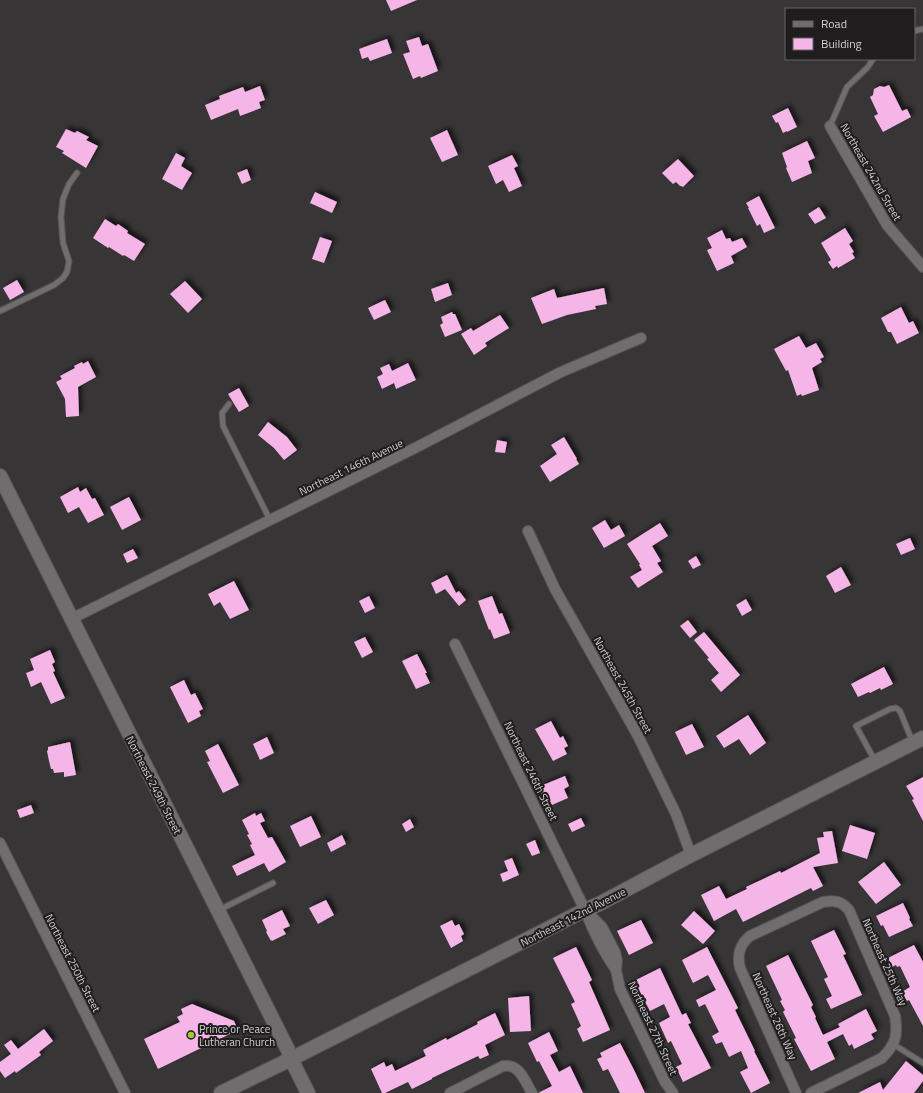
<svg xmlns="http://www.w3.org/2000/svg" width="923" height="1093" font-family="'Titillium Web',sans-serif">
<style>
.building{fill:#f5b5e6;filter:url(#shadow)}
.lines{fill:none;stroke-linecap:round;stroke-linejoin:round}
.lane-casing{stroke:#555355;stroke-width:7}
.street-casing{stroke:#555355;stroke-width:12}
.secondary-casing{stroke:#555355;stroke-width:16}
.lane{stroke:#706d6f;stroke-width:5}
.street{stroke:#706d6f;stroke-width:10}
.secondary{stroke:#706d6f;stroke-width:14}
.poi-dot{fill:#9dca30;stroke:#1f1d1e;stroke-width:1.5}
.labels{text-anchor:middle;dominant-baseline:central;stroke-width:4;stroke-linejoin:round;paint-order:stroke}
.street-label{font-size:11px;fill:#d2d0d2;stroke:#1f1d1e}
.poi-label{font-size:11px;fill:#d2d0d2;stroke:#1f1d1e;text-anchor:start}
</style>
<defs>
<filter id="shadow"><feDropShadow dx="3.5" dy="-3.5" stdDeviation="2" flood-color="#0009"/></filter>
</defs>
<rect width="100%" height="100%" fill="#383537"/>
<!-- building -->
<g class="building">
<polygon points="386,0 417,0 391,11"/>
<polygon points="419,37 422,46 428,44 438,71 421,78 420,76 413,79 403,54 410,52 406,41"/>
<polygon points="387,39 392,53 370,61 368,57 362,59 359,49"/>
<polygon points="889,85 902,111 907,109 911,117 883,132 874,116 878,114 870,97 873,95 874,89 880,86 884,87"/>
<polygon points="260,86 265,100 259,102 261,108 240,116 238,109 211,120 205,105 220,99 219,96 243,87 245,92"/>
<polygon points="788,108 797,127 787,132 787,131 783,133 778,122 776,123 772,116"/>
<polygon points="66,129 75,133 77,131 89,137 86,140 98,146 86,168 62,153 64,151 56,147"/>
<polygon points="447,130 458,155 442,162 430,138"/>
<polygon points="807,141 815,158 808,161 812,173 792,182 786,168 787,167 782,153"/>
<polygon points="176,153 185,158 181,166 192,173 182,190 162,179"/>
<polygon points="512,155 518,166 514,168 522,186 509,192 503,180 496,184 488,166"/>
<polygon points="678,159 694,176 683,187 681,186 680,186 676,182 673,184 662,173"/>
<polygon points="247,169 251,180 242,184 237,173"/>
<polygon points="315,192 337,202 332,213 310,203"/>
<polygon points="759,196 775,228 764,233 760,224 757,226 748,208 749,208 746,203"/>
<polygon points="819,207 826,218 815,224 808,214"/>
<polygon points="105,219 116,226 118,224 128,231 127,233 145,244 134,261 124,255 123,256 109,247 108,248 93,238"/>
<polygon points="845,228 853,241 849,244 854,252 852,253 855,258 838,268 837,266 833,269 828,262 831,260 821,243"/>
<polygon points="722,230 726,239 730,238 732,242 742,238 747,247 731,256 734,263 717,271 707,250 712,248 707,238"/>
<polygon points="320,237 332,241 324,263 312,259"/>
<polygon points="17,280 24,292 10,300 3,288"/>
<polygon points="185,281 202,299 188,313 170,294"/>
<polygon points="448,283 452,295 435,302 431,289"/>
<polygon points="604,288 607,304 595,306 596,309 567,315 542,324 531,298 554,289 557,298"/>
<polygon points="385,300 391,312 374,320 368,308"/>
<polygon points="901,307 909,323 913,321 919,333 897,344 891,332 888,332 881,318"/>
<polygon points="452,312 453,314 455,314 462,330 445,337 440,325 443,323 441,317"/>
<polygon points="500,315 509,328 485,343 487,346 474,355 461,334 471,328 473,331"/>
<polygon points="799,336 806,348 816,343 824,357 820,359 822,362 812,368 819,390 802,396 801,394 797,396 788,370 786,371 774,349"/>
<polygon points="88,361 96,377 78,387 79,416 66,417 65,399 56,382 62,379 60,376 75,368 74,366 82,362 83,364"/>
<polygon points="408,363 416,380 396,389 394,383 382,389 377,377 383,374 380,368 389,364 392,371"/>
<polygon points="239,388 249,406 239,412 228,394"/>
<polygon points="268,422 287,437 297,450 284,460 274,448 258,435"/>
<polygon points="564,437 577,459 576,459 579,464 550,482 540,466 557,454 551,445"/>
<polygon points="497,440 507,442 505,453 495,452"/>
<polygon points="78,487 80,492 86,488 92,499 95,498 104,515 88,523 79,507 68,513 60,497"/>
<polygon points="129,497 141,520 122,530 110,507"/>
<polygon points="605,520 611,530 619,525 625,536 604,548 592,528"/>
<polygon points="660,523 668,536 652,546 661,561 657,563 663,572 638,588 630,577 642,570 639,565 640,564 627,544"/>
<polygon points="910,538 915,549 901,555 896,544"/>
<polygon points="133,549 138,558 127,563 123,554"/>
<polygon points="696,556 701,565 693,569 688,561"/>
<polygon points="841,567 851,585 835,593 826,576"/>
<polygon points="447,575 456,593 459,591 466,600 459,606 445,589 436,594 431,583"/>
<polygon points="234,581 249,610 230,619 220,602 214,606 208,594"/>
<polygon points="369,596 375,608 365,613 359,601"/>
<polygon points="492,596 499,614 502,613 510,633 494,639 490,629 489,630 478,601"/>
<polygon points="746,599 752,610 742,616 736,605"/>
<polygon points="688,620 697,632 690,638 680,626"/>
<polygon points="704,632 740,675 721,692 711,680 719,673 707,659 709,658 694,640"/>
<polygon points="365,637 373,652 362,658 354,642"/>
<polygon points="50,650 55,662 52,664 55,671 53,672 65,698 51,704 41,682 31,687 26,673 34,670 30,659"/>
<polygon points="417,654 427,673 425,673 430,683 416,689 402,661"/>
<polygon points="884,667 893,684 881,690 880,688 870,693 869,692 858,697 851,684"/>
<polygon points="184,680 191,695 195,693 203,709 199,711 201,716 188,723 170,687"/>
<polygon points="748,715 766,743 750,755 739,739 724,748 716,736"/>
<polygon points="551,721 560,738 563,736 568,746 564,748 567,754 553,761 535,729"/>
<polygon points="692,724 704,747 686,755 675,732"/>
<polygon points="267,737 274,753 260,760 253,744"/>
<polygon points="70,742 76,775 64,777 64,772 54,773 53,769 51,769 49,761 47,751 48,750 48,747"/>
<polygon points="218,744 239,785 223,793 207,762 210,761 205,751"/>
<polygon points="565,776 569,786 564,789 568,798 552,805 547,795 543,797 539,788 543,786 543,785"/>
<polygon points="923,777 923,821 912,800 914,799 906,786"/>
<polygon points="31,805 34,813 20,818 17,810"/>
<polygon points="255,813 256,816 261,813 265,821 260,823 268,838 272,837 286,862 269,872 264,863 237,876 232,866 255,855 250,845 252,844 247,835 249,834 242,820"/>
<polygon points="311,816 321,837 300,847 290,826"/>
<polygon points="581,818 585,826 572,832 568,824"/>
<polygon points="410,819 414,827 406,832 402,824"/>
<polygon points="850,825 875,833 867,859 842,851"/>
<polygon points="832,831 838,863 813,867 823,886 813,891 811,888 743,922 736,909 714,921 701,895 719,886 726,899 747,889 746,887 780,871 781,873 820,853 817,838 824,837 823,832"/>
<polygon points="342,835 346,844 331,852 327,843"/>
<polygon points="535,840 540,853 532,856 526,844"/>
<polygon points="512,858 519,875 503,882 500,874 508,871 504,861"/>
<polygon points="884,862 901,885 876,904 858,882"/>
<polygon points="326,900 334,915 318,924 309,908"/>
<polygon points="903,903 910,918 909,919 913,926 889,937 883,925 881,926 876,916"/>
<polygon points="282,910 290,926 283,929 286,934 272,941 272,940 271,941 266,932 267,931 262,920"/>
<polygon points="694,911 715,931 703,944 681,925"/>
<polygon points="452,920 455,926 459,924 464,934 461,936 463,941 451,948 440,926"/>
<polygon points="641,920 653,943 629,955 617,931"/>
<polygon points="834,930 846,954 843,955 862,995 831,1009 826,999 832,996 824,979 828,977 811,941"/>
<polygon points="914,945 923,962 923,1026 909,1000 907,1001 902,992 910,987 900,966 897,967 896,965 892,967 888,958"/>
<polygon points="576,947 592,980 589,982 610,1030 583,1042 577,1029 581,1026 571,1004 575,1002 553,958"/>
<polygon points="707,947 738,1008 735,1010 755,1051 754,1051 770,1083 751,1093 740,1072 748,1068 741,1051 729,1057 722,1042 716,1044 712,1036 719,1032 705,1004 699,1007 696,1000 716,990 708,975 693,983 682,960"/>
<polygon points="788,955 813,1005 811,1007 816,1017 815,1018 823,1035 840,1027 838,1024 866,1009 877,1031 871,1034 874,1039 854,1049 852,1044 849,1046 843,1034 827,1042 835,1059 811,1071 794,1039 796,1038 783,1012 785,1010 780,1001 782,1000 766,966"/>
<polygon points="660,968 682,1015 686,1013 691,1023 688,1024 711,1068 683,1082 676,1067 682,1064 671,1041 668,1043 659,1023 670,1017 664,1004 650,1011 634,981"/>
<polygon points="529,996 531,1031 510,1032 508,998"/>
<polygon points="192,1004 234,1021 238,1030 158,1069 144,1039 180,1022 177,1017 183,1014 181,1009"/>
<polygon points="495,1013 505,1035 485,1045 489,1055 480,1059 478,1056 432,1078 432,1079 412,1089 408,1082 385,1093 382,1093 371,1069 384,1062 386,1067 392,1064 395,1071 426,1056 423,1050 446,1038 447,1040 478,1024 477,1022"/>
<polygon points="44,1029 53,1041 39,1052 41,1055 16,1073 15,1071 5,1078 0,1071 0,1062 11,1054 4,1045 11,1040 18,1049"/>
<polygon points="549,1032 558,1051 550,1055 559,1072 570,1066 583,1093 538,1093 552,1086 539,1061 537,1062 528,1043"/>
<polygon points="620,1043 634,1070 645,1093 620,1093 608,1069 603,1071 597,1059 602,1057 600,1053"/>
<polygon points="906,1061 923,1075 923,1081 914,1093 858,1093 880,1082 883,1090"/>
</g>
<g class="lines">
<defs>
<g id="lane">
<polyline points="914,31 923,29"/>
<polyline points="830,126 847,87 868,67 873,59"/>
<polyline points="0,311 54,285 63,278 67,272 69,261 63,243 61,217 63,199 69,184 77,173"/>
<polyline points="229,404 222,413 223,426 270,520"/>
<polyline points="875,761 856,726 890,709 896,708 900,711 913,743"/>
<polyline points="219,910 273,883"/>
<polyline points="893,1044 923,1063"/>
</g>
<g id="street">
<polyline points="830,126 887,225 923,267"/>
<polyline points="528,531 555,589 637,734 676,814 691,855"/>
<polyline points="71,619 417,447 561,372 641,338"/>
<path d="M455,644l130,266c8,21 18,41 31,60"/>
<polyline points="0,843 125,1093"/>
<polyline points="588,913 602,927 615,952 617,961 616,970 620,989 665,1082 673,1093"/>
<path d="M450,1093l53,-27c16,-3 22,15 29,27"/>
<path d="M796,1093l-56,-125c-3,-13 -1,-23 10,-32l73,-34c12,-2 18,-1 26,8l46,106c3,19 1,28 -13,42l-71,35"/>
</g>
<g id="secondary">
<polyline points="0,476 288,1050 291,1059 308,1093"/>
<polyline points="221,1093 291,1059 585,910 599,904 691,855 923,738"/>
</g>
</defs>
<!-- lane casing -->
<use href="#lane" class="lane-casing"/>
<!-- street casing -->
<use href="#street" class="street-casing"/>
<!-- secondary casing -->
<use href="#secondary" class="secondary-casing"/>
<!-- lane -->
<use href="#lane" class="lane"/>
<!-- street -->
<use href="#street" class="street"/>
<!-- secondary -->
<use href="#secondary" class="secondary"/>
</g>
<!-- markers -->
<circle class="poi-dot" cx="191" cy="1035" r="4"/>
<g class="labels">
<!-- street labels -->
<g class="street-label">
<text transform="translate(871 172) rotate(60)">Northeast 242nd Street</text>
<text transform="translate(351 467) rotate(-26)">Northeast 146th Avenue</text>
<text transform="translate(623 685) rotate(61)">Northeast 245th Street</text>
<text transform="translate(531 771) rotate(64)">Northeast 246th Street</text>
<text transform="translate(154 785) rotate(63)">Northeast 249th Street</text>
<text transform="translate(573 917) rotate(-27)">Northeast 142nd Avenue</text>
<text transform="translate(885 962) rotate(66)">Northeast 25th Way</text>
<text transform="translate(73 963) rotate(63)">Northeast 250th Street</text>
<text transform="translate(775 1016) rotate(66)">Northeast 26th Way</text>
<text transform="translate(653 1028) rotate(65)">Northeast 27th Street</text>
</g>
<!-- poi labels -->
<g class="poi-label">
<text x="199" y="1029">Prince or Peace<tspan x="199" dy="13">Lutheran Church</tspan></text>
</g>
</g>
<!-- legend -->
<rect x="785" y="8" width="130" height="52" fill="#1f1d1e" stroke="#676566"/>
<rect x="793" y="21" width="20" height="6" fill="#706d6f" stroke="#676566"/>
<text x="821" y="28" font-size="12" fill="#d2d0d2">Road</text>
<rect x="793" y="38" width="20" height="12" fill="#f5b5e6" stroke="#676566"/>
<text x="821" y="48" font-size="12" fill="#d2d0d2">Building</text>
</svg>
